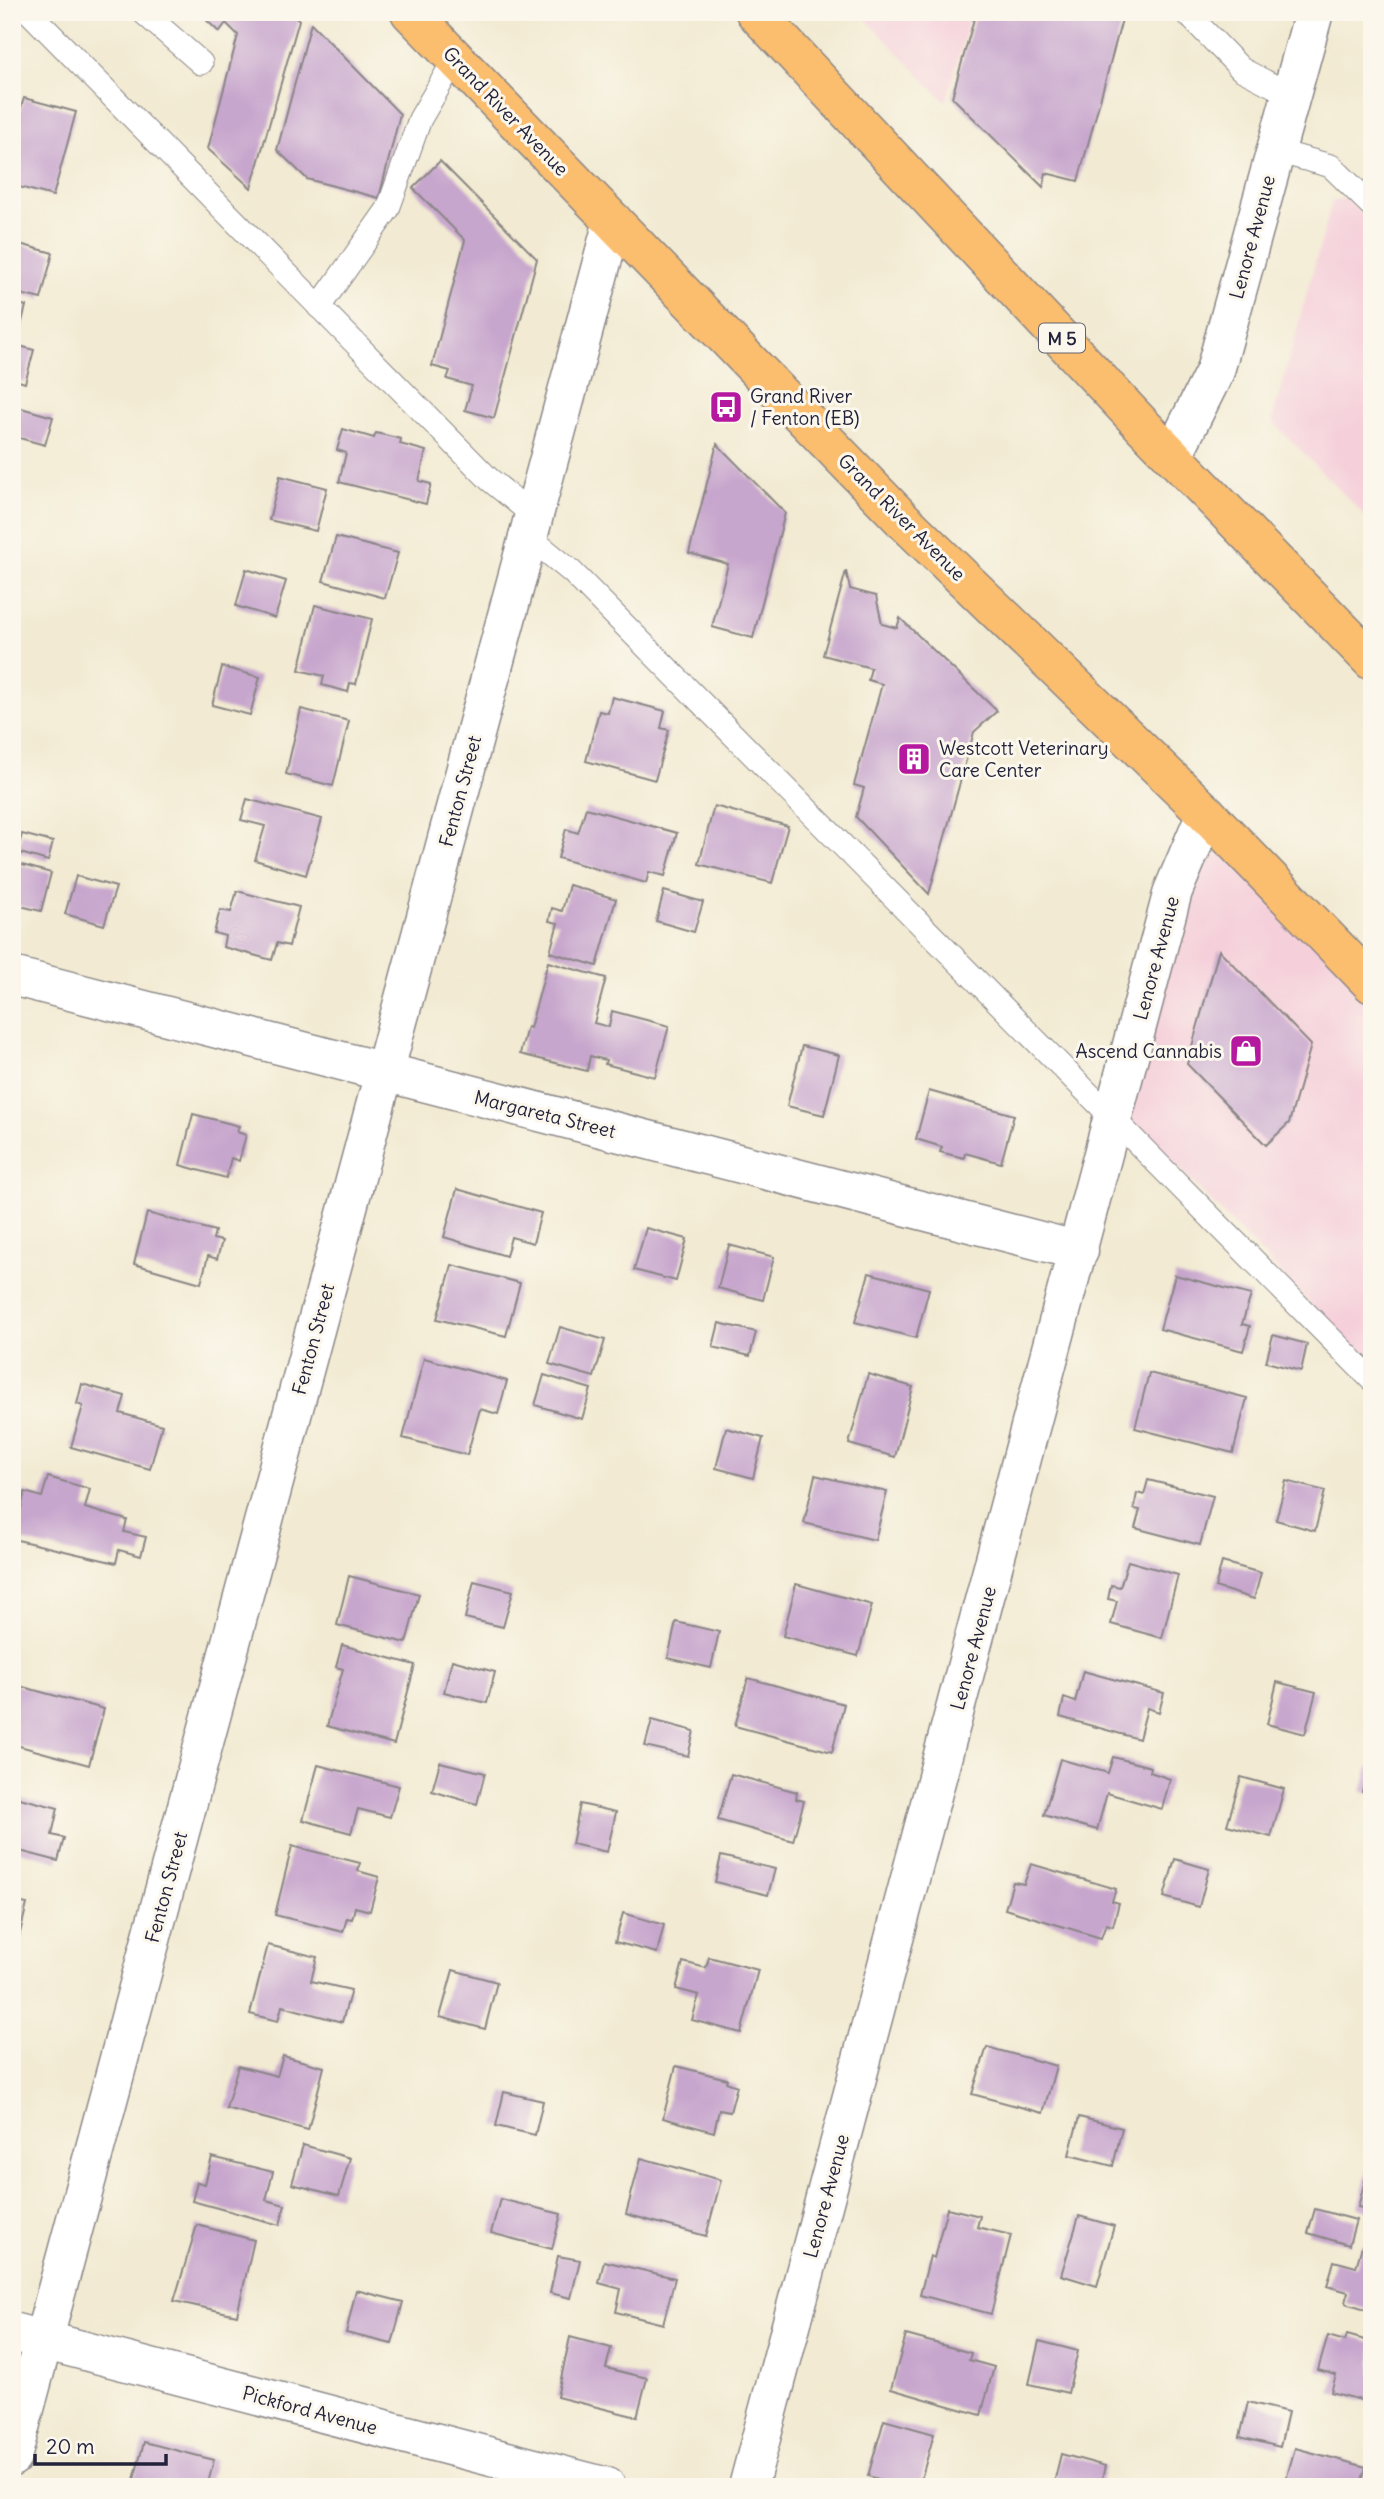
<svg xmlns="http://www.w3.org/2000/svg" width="1384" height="2499" font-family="Delius,sans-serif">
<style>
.built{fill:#f5cfda}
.building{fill:#c7a6cd}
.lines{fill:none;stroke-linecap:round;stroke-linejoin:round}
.lane-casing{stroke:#8a8686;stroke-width:25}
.street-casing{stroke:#8a8686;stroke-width:41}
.primary-casing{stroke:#8a8686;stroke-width:41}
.lane{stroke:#fff;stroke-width:23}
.street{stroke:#fff;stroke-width:38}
.primary{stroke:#fbbd6e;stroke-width:38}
.labels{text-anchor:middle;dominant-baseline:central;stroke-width:6;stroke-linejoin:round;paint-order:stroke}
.shield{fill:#fbf7ec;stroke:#636270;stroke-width:2}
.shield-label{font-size:18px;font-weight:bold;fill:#22223b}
.street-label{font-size:19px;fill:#22223b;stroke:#fbf7ec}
.poi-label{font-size:19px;fill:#22223b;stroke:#fbf7ec;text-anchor:start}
</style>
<rect width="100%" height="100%" fill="#fbf7ec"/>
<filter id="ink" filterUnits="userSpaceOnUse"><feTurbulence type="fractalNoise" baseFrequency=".0143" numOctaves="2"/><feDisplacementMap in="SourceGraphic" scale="14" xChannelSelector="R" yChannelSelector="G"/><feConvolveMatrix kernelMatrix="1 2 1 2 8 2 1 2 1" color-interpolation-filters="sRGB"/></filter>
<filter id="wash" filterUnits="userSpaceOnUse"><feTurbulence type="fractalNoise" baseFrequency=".00686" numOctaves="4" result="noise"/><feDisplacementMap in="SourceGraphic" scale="28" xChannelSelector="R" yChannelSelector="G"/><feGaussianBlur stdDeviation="1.57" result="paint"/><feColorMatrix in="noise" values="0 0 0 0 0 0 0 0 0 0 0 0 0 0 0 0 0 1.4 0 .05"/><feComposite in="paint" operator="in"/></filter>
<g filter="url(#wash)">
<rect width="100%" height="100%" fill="#f2ead2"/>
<!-- built -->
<g class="built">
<polygon points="859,12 971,12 946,102"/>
<polygon points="1345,198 1372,225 1372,523 1272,421 1332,202"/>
<polygon points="1208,822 1372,991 1372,1367 1167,1156 1125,1117"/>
</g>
<g id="blocks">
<!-- building -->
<g class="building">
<polygon points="198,12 292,12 299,20 251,188 208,149 238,35 226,23 219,32"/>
<polygon points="976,12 1124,12 1078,181 1046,173 1043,187 952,97"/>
<polygon points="311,23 400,114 379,198 307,179 277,150"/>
<polygon points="24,98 76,112 53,196 12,185 12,135"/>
<polygon points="440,161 537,259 494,418 465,410 472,386 447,379 450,371 432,366 465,240 413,188"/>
<polygon points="12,242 53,253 41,299 12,292"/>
<polygon points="12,302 26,306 16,345 34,350 25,383 12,379"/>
<polygon points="14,406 53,417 45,445 12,436"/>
<polygon points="343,429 374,438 376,433 401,439 400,444 426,451 419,481 431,484 426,504 339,482 346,453 337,450"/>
<polygon points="717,444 785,513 753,638 712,627 728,564 689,553"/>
<polygon points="280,476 327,488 316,531 269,520"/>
<polygon points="336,537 398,553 385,598 323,581"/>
<polygon points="246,569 286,581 275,618 236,606"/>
<polygon points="846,571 850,589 876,596 882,624 897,628 900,618 997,711 974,732 929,894 856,817 864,788 854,785 882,684 868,680 871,668 823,655"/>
<polygon points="315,605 372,619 356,684 350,683 348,692 322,685 324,676 299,670"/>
<polygon points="222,667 260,677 250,715 212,705"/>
<polygon points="612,697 665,711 661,728 669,730 655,780 586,761 599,711 608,713"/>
<polygon points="301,709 349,721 333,786 286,774"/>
<polygon points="247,799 322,819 306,875 255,860 265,826 241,820"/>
<polygon points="714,806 788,826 772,883 699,864"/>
<polygon points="586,808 677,833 665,876 649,872 646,883 558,858 566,829 578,833"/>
<polygon points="22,834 53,842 48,861 17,852"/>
<polygon points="15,863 51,873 41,911 12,904"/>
<polygon points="76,876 116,887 104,925 65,914"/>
<polygon points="569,885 616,899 597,966 550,952 558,923 549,921 552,908 562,911"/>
<polygon points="237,891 299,907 289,946 277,943 272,960 223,947 225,936 214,933 220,910 231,912"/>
<polygon points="664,891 703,902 694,932 656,921"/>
<polygon points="1219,950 1311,1045 1289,1123 1266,1145 1187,1064"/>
<polygon points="548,962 606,978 594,1023 609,1027 612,1011 669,1026 655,1077 605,1064 606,1060 590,1056 587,1071 520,1054 527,1027 530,1028"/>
<polygon points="802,1046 839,1055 824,1115 787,1106"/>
<polygon points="929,1091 1014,1115 1001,1163 965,1153 964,1158 940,1152 942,1147 916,1139"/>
<polygon points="193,1114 239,1126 237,1132 246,1135 239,1161 231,1158 226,1178 180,1165"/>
<polygon points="457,1189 541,1213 533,1243 511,1237 506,1256 444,1237"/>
<polygon points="147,1213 215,1231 213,1239 222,1241 217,1259 208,1256 201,1283 134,1264"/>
<polygon points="646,1228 687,1239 676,1281 634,1270"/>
<polygon points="729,1245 774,1257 763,1300 718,1288"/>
<polygon points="452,1265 520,1283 506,1336 437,1319"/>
<polygon points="869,1273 929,1289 916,1338 855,1322"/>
<polygon points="1175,1275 1251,1295 1242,1324 1250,1326 1243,1351 1160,1329"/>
<polygon points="719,1323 756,1332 750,1356 713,1347"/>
<polygon points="560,1327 605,1340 594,1377 549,1364"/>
<polygon points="1273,1335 1307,1344 1301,1371 1266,1362"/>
<polygon points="424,1358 507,1381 498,1414 480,1409 467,1455 403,1438"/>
<polygon points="1149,1373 1247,1398 1233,1453 1135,1428"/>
<polygon points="868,1374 913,1387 895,1457 849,1444"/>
<polygon points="544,1375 591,1389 582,1419 535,1405"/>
<polygon points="82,1384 125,1396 120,1413 162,1425 150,1469 71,1447 83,1406 77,1404"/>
<polygon points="726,1428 763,1438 753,1478 716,1468"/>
<polygon points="815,1475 887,1492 875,1540 804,1523"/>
<polygon points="48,1477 90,1489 85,1508 127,1520 124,1532 146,1537 141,1556 119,1550 116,1563 13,1539 25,1492 42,1497"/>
<polygon points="1148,1480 1213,1496 1200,1545 1135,1528 1140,1510 1134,1509 1137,1493 1144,1495"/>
<polygon points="1286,1481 1325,1491 1315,1531 1276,1520"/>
<polygon points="1128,1561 1178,1575 1162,1638 1111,1624 1117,1601 1108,1599 1111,1585 1120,1587"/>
<polygon points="1222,1562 1261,1573 1254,1599 1215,1587"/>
<polygon points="349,1576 419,1594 406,1643 337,1625"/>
<polygon points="474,1581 513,1591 503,1627 465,1618"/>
<polygon points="796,1584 872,1605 858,1656 783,1636"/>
<polygon points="676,1622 719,1632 711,1668 668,1658"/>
<polygon points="342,1645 415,1665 394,1744 327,1726 343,1669 336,1667"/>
<polygon points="452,1660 495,1672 487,1703 444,1692"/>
<polygon points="1083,1671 1164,1693 1159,1712 1147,1708 1139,1739 1060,1717 1064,1698 1075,1702"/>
<polygon points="748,1678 844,1704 832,1752 735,1726"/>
<polygon points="1277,1682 1316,1692 1305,1734 1267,1724"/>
<polygon points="12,1684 104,1709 89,1765 12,1744"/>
<polygon points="652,1720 694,1731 688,1756 645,1746"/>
<polygon points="1113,1757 1151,1767 1150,1772 1170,1779 1162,1809 1107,1793 1097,1830 1044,1815 1060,1759 1108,1773"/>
<polygon points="440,1762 485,1773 477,1804 432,1791"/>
<polygon points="318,1765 399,1786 390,1817 358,1809 351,1833 303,1820"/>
<polygon points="1369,1767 1372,1767 1372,1794 1362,1792"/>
<polygon points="731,1774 797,1792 796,1799 804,1801 793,1841 718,1820"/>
<polygon points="1241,1777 1284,1789 1271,1837 1227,1825"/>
<polygon points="12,1796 58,1808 52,1835 64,1838 58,1861 12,1849"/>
<polygon points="580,1804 616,1812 607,1852 572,1844"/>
<polygon points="292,1846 360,1863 358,1871 379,1877 370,1911 355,1907 352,1919 347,1918 343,1932 275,1915"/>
<polygon points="721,1856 775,1869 768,1895 715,1882"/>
<polygon points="1175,1859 1209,1869 1199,1907 1164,1897"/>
<polygon points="1031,1864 1116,1889 1112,1901 1119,1903 1113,1926 1106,1924 1101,1938 1005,1909 1013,1882 1024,1884"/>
<polygon points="12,1901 27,1904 19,1937 12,1935"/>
<polygon points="623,1913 664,1925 657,1953 615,1942"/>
<polygon points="268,1945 317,1957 311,1981 351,1990 342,2022 282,2006 278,2021 250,2014"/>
<polygon points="709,1957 758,1970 741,2033 692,2020 699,1995 676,1989 683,1962 706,1968"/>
<polygon points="453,1970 497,1982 485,2029 440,2017"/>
<polygon points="987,2047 1056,2066 1043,2113 972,2094"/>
<polygon points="283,2056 324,2067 308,2130 226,2108 238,2066 277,2076"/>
<polygon points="676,2066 727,2079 726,2082 737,2086 730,2112 719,2110 714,2132 663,2118"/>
<polygon points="504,2092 543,2101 535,2135 496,2126"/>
<polygon points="1079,2117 1122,2128 1113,2166 1069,2155"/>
<polygon points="303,2145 350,2158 339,2196 292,2184"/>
<polygon points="212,2157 273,2172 266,2200 285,2205 280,2225 192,2201 197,2182 205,2184"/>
<polygon points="641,2158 721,2180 706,2236 626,2214"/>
<polygon points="1370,2162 1372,2163 1372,2211 1358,2207"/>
<polygon points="500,2199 561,2214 552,2249 491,2233"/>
<polygon points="947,2208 980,2216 977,2227 1011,2235 991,2314 920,2295 930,2256 934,2258"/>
<polygon points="1315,2209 1356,2220 1349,2245 1308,2233"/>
<polygon points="1079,2216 1114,2226 1097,2286 1061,2275"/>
<polygon points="197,2225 254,2240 237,2315 174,2301"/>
<polygon points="1362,2246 1372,2249 1372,2311 1346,2303 1348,2292 1327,2286 1334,2261 1356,2267"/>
<polygon points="558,2256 580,2260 571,2298 550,2293"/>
<polygon points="604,2261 675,2278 663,2324 616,2312 621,2289 599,2283"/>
<polygon points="356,2290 403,2302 392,2344 346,2333"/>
<polygon points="906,2335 971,2353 969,2360 994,2367 981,2415 891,2389"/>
<polygon points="1347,2335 1372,2342 1372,2403 1331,2392 1336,2375 1318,2370 1328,2336 1345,2341"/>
<polygon points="570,2337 611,2348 606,2368 647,2378 637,2417 557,2397"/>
<polygon points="1039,2341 1078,2351 1068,2393 1029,2384"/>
<polygon points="1248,2402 1288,2412 1280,2447 1240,2437"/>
<polygon points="884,2420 934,2434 919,2487 906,2487 868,2476"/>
<polygon points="144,2442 214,2460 207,2487 132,2487"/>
<polygon points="1295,2448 1366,2467 1360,2487 1284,2487"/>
<polygon points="1061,2454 1105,2466 1100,2487 1053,2487"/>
</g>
</g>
</g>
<g filter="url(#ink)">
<use href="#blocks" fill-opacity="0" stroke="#8a8686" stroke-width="2"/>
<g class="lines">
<defs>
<g id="lane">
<polyline points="29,12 489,479 533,515"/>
<polyline points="143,12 201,63"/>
<polyline points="1186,12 1241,69 1291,95"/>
<polyline points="1276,151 1331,166 1372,206"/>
<polyline points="319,307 388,209 420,119 455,59"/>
<polyline points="528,536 572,572 1372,1380"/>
</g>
<g id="street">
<polyline points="1173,455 1215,371 1314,12"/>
<polyline points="12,976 1079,1251"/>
<polyline points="12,2332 607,2487"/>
<polyline points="12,2457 613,221"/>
<polyline points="748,2487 1173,891 1206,813"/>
</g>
<g id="primary">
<polyline points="410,12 903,520 1206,813 1372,984"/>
<polyline points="755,12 1141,424 1372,661"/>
</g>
</defs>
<!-- lane casing -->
<use href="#lane" class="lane-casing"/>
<!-- street casing -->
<use href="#street" class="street-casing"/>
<!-- primary casing -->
<use href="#primary" class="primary-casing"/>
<!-- lane -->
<use href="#lane" class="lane"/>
<!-- street -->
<use href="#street" class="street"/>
<!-- primary -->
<use href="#primary" class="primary"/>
</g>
</g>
<!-- icons -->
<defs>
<symbol id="bus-square" viewBox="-11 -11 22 22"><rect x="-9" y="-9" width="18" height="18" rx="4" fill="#b5179e" stroke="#fbf7ec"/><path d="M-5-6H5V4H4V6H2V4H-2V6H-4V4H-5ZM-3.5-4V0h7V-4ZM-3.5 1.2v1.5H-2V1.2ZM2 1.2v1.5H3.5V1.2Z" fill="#fff"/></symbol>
<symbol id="building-square" viewBox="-11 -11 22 22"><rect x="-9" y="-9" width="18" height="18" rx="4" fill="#b5179e" stroke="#fbf7ec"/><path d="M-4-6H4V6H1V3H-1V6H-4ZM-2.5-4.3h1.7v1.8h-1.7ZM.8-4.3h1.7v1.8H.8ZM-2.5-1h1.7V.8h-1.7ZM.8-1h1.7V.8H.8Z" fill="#fff"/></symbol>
<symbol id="shop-square" viewBox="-11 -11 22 22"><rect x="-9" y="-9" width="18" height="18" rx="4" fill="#b5179e" stroke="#fbf7ec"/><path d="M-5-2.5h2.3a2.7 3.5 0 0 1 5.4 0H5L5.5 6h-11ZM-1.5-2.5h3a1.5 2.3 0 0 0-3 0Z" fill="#fff"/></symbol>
</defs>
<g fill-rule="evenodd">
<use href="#bus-square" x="707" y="388" width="38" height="38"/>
<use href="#building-square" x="895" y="740" width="38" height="38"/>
<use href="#shop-square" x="1227" y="1032" width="38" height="38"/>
</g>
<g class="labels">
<!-- shield labels -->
<rect class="shield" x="1039" y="323.5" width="46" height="29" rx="5"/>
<g class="shield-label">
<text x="1062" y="338">M 5</text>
</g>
<!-- street labels -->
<g class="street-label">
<text transform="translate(506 111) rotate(46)">Grand River Avenue</text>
<text transform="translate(1252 237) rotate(-75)">Lenore Avenue</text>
<text transform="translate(902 517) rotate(45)">Grand River Avenue</text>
<text transform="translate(460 791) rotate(-75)">Fenton Street</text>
<text transform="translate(1156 958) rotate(-75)">Lenore Avenue</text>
<text transform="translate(545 1114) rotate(14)">Margareta Street</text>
<text transform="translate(313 1339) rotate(-75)">Fenton Street</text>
<text transform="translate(973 1648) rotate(-75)">Lenore Avenue</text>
<text transform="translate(166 1887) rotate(-75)">Fenton Street</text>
<text transform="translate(826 2196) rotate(-75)">Lenore Avenue</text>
<text transform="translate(310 2410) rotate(15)">Pickford Avenue</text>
</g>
<!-- poi labels -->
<g class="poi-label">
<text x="750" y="396">Grand River<tspan x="750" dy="22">/ Fenton (EB)</tspan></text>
<text x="939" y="748">Westcott Veterinary<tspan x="939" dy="22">Care Center</tspan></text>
<text x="1222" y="1051" text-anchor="end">Ascend Cannabis</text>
</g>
</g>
<!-- margin -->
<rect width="1384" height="2499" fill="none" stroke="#fbf7ec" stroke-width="42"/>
<!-- scale -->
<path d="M35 2454v10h131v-10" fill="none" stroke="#22223b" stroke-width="3.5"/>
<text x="46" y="2454" font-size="21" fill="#22223b" stroke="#fbf7ec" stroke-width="5" paint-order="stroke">20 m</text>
</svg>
